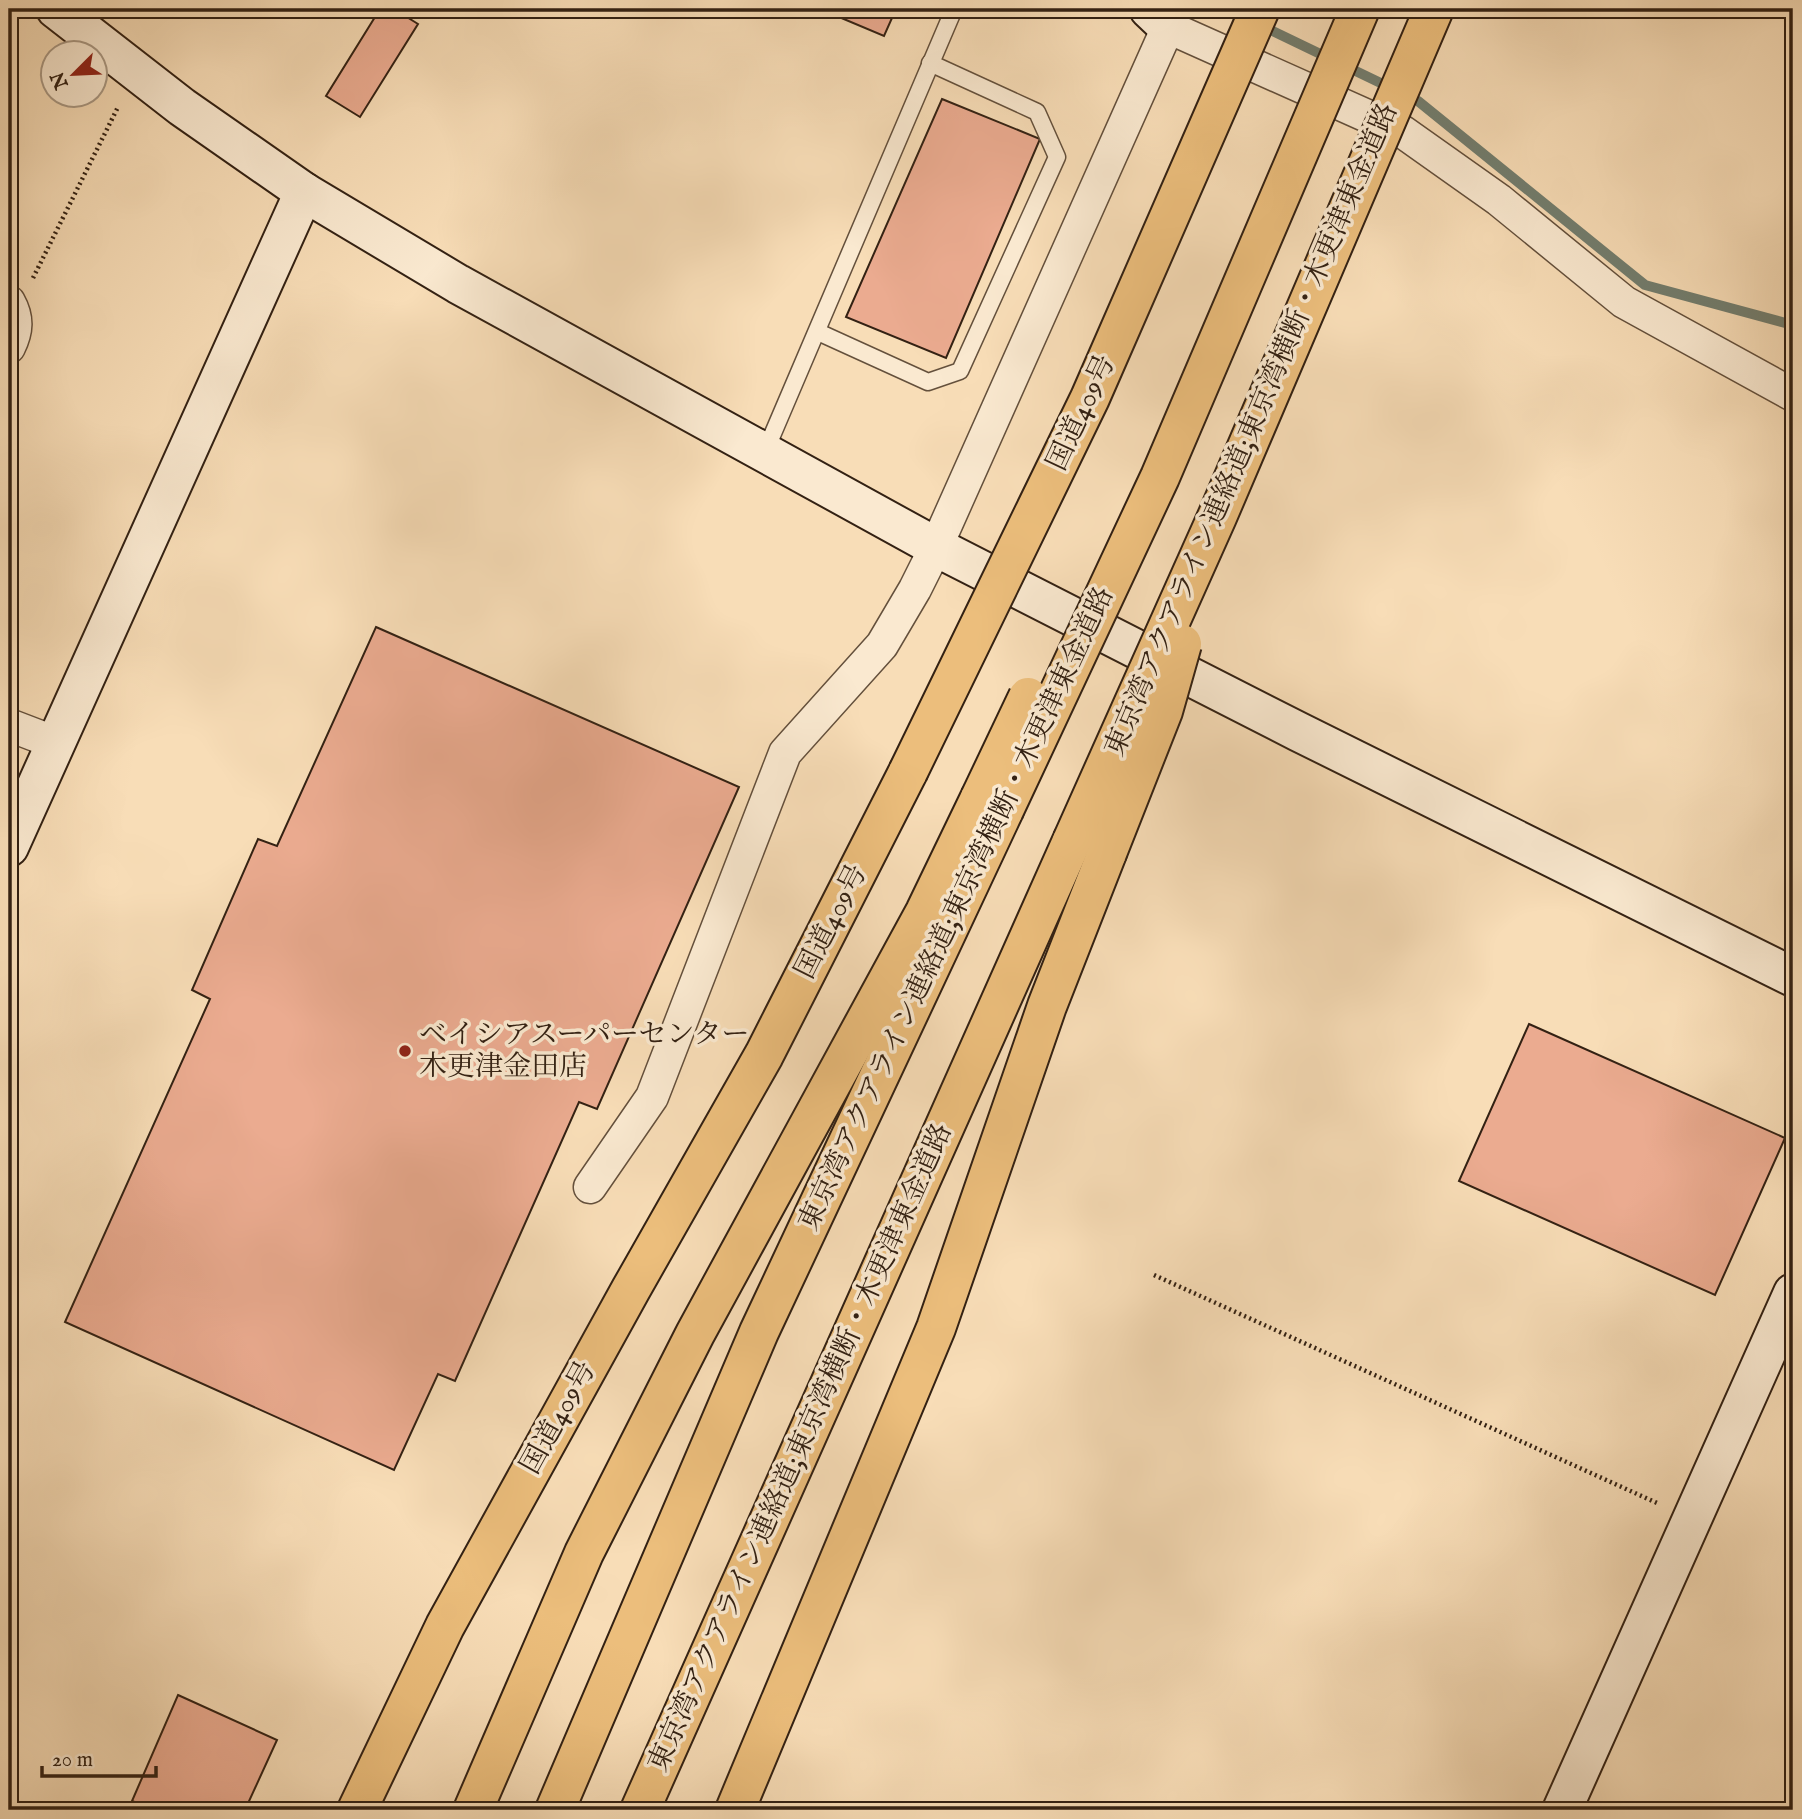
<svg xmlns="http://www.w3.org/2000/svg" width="1802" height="1819" font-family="'IM FELL English','Noto Serif JP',serif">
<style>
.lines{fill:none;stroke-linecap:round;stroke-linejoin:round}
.stream{stroke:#737e6f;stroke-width:10}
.building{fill:#ebab90;stroke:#332113;stroke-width:2}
.lane-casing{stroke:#64503c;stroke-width:19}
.street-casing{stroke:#64503c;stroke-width:35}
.secondary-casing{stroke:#332113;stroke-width:42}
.highway-casing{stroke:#332113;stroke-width:42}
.path{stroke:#332113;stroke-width:4.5;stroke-dasharray:2 3.5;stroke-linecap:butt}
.lane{stroke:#fae9d0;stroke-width:16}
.street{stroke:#fae9d0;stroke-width:32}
.secondary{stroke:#fae9d0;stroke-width:38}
.highway{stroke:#ecbe7c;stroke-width:38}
.highway-bridge-casing{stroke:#332113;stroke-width:42;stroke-linecap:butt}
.highway-bridge{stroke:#ecbe7c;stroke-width:38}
.poi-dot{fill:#8f2418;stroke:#fae9d0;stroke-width:2.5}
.labels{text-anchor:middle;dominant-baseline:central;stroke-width:7;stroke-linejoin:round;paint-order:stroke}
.street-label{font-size:28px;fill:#332113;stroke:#fae9d0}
.poi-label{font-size:28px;fill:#332113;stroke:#fae9d0;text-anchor:start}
</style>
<rect width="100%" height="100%" fill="#f8ddb7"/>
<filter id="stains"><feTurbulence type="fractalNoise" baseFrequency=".00286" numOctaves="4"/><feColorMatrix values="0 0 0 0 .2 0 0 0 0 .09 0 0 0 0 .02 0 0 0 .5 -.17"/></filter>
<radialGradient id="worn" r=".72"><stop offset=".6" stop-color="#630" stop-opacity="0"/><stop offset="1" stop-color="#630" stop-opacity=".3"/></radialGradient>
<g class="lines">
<!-- stream -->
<polyline class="stream" points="1227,9 1418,101 1645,285 1793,325"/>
</g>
<!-- building -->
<g class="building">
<polygon points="380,9 394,9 418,24 360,117 326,96"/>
<polygon points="820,9 896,9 884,36"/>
<polygon points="942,99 1040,139 946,358 846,317"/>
<polygon points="376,627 739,787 597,1109 579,1102 455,1381 438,1374 394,1470 65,1322 210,999 192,990 258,839 277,846"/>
<polygon points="1529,1024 1785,1138 1715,1295 1459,1181"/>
<polygon points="178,1695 277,1740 245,1810 154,1810 132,1801"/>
</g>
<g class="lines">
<defs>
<g id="lane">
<polyline points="818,332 928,382 960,371 1057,157 1037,112 930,63"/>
<polyline points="765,452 954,9"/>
</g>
<g id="street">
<path d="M9,302c9,16 8,29 0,45"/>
<polyline points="9,725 56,743"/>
<polyline points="590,1187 652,1097 785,753 882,645 915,589 936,547 1168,27 1403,132 1499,200 1624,302 1793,395"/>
</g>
<g id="secondary">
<polyline points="56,9 182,107 304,192 458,284 936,547 1299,732 1793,977"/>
<polyline points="1149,9 1168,27"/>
<polyline points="9,847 304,192"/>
<polyline points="1562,1810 1793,1293"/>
</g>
<g id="highway">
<polyline points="357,1810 445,1626 631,1289 764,1055 908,772"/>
<polyline points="473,1810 584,1553 695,1334 925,912 980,798"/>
<polyline points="555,1810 759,1332 1004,810"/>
<polyline points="640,1810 1072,841"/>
<polyline points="735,1810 936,1328 1047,1006 1107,853"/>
</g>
</defs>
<!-- lane casing -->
<use href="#lane" class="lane-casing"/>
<!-- street casing -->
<use href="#street" class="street-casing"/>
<!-- secondary casing -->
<use href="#secondary" class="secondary-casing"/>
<!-- highway casing -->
<use href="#highway" class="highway-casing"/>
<!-- path -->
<g class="path">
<polyline points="33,278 118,107"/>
<polyline points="1154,1275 1657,1503"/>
</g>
<!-- lane -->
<use href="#lane" class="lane"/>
<!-- street -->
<use href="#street" class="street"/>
<!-- secondary -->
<use href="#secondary" class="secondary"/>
<!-- highway -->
<use href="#highway" class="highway"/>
<defs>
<g id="highway-bridge">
<polyline points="908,772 1090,398 1260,9"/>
<polyline points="980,798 1028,697"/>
<polyline points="1004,810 1160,477 1360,9"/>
<polyline points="1072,841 1217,517 1434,9"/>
<polyline points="1107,853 1163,711 1182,644"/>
</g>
</defs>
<!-- highway-bridge casing -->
<use href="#highway-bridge" class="highway-bridge-casing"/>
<!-- highway-bridge -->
<use href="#highway-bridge" class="highway-bridge"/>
</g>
<!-- markers -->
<circle class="poi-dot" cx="405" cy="1051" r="7"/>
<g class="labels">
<!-- street labels -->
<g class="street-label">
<text transform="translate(1082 413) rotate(-65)">国道409号</text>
<text transform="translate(1252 430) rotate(-67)">東京湾アクアライン連絡道;東京湾横断・木更津東金道路</text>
<text transform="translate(957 909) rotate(-65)">東京湾アクアライン連絡道;東京湾横断・木更津東金道路</text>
<text transform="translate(832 922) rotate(-63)">国道409号</text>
<text transform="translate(559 1418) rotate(-61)">国道409号</text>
<text transform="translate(801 1448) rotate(-66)">東京湾アクアライン連絡道;東京湾横断・木更津東金道路</text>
</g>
<!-- poi labels -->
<g class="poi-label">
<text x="419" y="1035">ベイシアスーパーセンター<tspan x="419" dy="32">木更津金田店</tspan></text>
</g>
</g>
<!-- margin -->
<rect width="1802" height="1819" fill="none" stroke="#f8ddb7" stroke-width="35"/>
<rect x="10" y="10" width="1781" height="1798" fill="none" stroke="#332113" stroke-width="3.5"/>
<rect x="18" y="18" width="1767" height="1784" fill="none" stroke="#332113" stroke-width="2"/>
<!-- north arrow -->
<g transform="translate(74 74) rotate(246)"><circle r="33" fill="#fae9d0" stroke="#aa9984" stroke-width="2"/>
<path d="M0-5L12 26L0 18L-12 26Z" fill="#8f2418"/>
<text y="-10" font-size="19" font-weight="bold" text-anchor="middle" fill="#332113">N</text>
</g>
<!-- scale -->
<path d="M42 1766v10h114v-10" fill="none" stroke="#332113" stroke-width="3.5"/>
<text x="52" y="1766" font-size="21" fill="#332113" stroke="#fae9d0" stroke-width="5" paint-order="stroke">20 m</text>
<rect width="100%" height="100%" filter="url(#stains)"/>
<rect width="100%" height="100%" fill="url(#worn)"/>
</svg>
